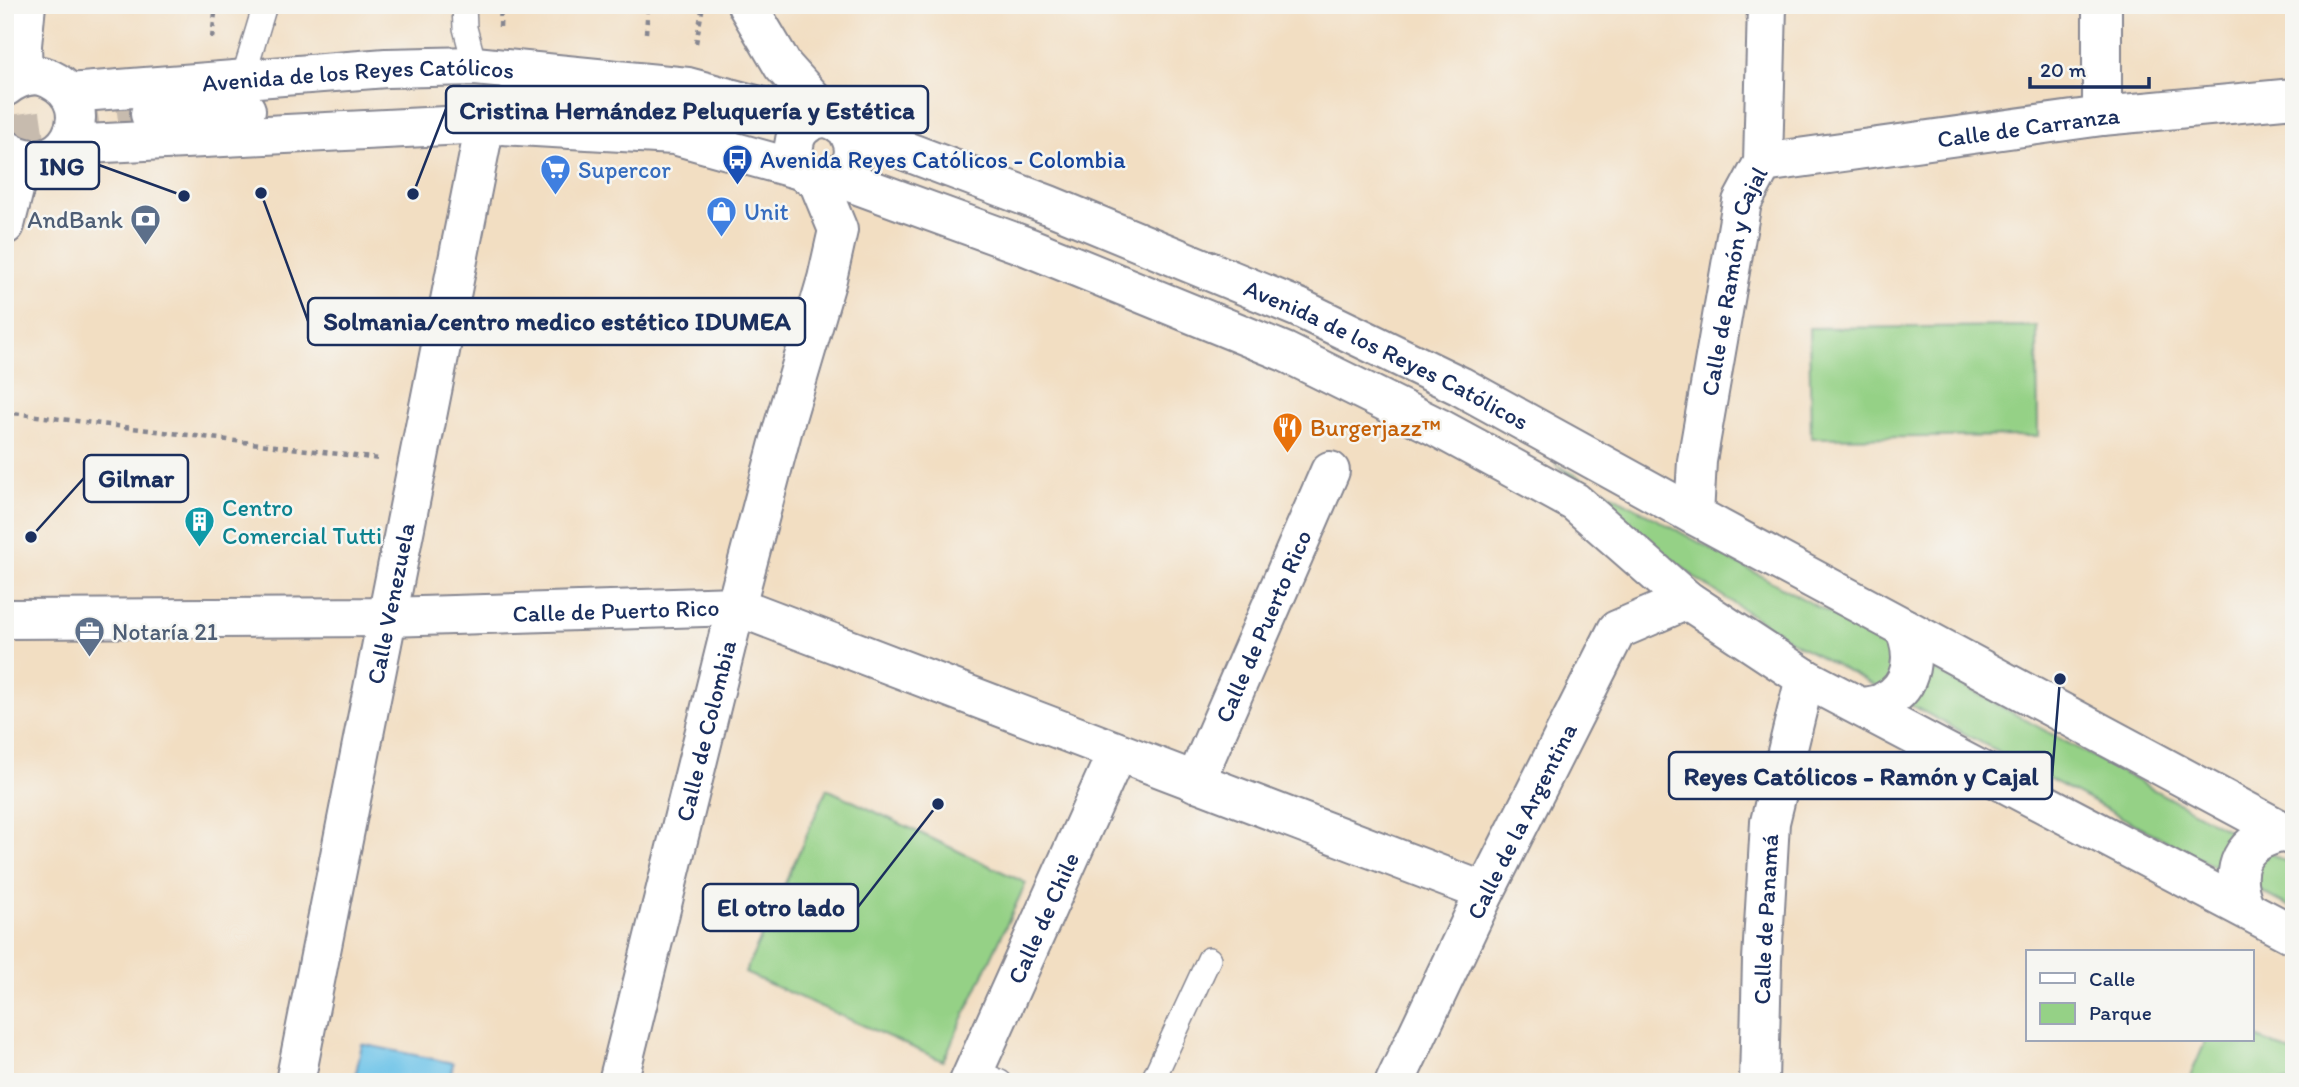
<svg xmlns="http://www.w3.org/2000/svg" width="2299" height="1087" font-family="Itim,sans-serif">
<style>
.green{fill:#95d186;stroke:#588072;stroke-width:2}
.water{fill:#6bc2e8;stroke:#4378a3;stroke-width:2}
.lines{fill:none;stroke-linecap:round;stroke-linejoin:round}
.street-tunnel{stroke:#c7bbae;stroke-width:38;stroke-dasharray:38 19;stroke-linecap:butt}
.lane-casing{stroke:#868690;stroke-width:26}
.street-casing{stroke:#868690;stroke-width:42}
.secondary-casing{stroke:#868690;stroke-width:42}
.path{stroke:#868690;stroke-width:4.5;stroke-dasharray:5 5;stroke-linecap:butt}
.lane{stroke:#fff;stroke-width:23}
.street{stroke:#fff;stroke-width:38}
.secondary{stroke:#fff;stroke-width:38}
.labels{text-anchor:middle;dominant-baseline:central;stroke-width:5;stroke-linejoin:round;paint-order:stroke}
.street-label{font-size:24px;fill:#1b2f5e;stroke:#f6f6f2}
.transit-label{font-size:24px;fill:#164399;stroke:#f6f6f2;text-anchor:start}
.shop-label{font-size:24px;fill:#366cbe;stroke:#f6f6f2;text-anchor:start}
.service-label{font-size:24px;fill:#4e5e75;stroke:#f6f6f2;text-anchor:end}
.food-label{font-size:24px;fill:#c56008;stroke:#f6f6f2;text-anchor:start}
.culture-label{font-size:24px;fill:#0d838f;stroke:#f6f6f2;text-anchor:start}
.leader{fill:none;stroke:#1b2f5e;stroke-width:2.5}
.callout-dot{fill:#1b2f5e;stroke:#f6f6f2;stroke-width:2.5}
.callout{fill:#f6f6f2;stroke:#1b2f5e;stroke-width:2.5}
.callout-label{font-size:26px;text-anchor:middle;font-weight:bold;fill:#1b2f5e}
</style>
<rect width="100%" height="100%" fill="#f6f6f2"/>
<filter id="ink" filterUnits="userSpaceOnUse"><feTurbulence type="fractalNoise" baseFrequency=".0143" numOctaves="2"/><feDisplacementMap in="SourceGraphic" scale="14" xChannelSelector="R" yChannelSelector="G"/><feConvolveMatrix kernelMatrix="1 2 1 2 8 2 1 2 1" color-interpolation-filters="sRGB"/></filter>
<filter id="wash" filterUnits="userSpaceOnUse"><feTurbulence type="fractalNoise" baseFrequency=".00686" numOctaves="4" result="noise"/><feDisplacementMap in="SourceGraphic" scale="28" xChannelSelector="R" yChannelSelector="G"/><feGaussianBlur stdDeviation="1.57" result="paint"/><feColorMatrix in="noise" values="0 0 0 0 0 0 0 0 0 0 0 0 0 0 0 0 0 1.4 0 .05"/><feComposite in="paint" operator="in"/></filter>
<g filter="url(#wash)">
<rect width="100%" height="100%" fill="#f2dec2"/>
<!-- green -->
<g class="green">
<polygon points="2037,326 2038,436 1811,438 1809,328"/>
<polygon points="1555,464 2294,866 2294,909 1796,644 1698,580"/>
<polygon points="827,789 1026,883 943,1061 745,973"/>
<polygon points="2252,1035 2294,1054 2294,1082 2196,1082 2189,1079 2206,1040 2252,1040"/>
</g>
<!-- water -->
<polygon class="water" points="362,1044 453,1063 450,1082 354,1082"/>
</g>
<g filter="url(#ink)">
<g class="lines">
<!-- street-tunnel -->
<polyline class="street-tunnel" points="5,135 150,114"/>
<defs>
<g id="lane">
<polyline points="464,5 465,28 475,66"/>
<polyline points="243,78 265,5"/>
<polyline points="974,1070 1000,1082"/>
<polyline points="1152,1082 1209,959"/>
</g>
<g id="street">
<polyline points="747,5 783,66 831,119"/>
<polyline points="2102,5 2102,116"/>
<polyline points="23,77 22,45 26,5"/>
<path d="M5,87c13,-10 29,-16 45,-8 56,27 12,108 -45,70"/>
<path id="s1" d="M69,93l317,-25 89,-2 213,21 124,33"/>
<polyline points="150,114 246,110"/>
<polyline points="66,145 485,124 674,135 800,170"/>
<path id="s2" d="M1763,163l339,-47 192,-18"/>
<polyline points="5,225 22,158"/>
<path id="s3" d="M1694,515l3,-54 45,-259 21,-39 4,-158"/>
<path id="s4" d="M5,619l383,-2 348,-11 749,286"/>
<path d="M1863,707c7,-1 16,-2 22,-6 29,-15 31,-47 19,-73"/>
<path id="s5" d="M1195,782l135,-311"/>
<path d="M2245,908c-17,-40 -4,-68 40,-76"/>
<path id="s6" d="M295,1082l190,-958"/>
<path id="s7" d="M618,1082l118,-476 47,-178 44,-149 11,-49 -21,-51"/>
<path id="s8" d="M969,1082l148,-330"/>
<path id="s9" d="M1395,1082l90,-190 132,-262 70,-30"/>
<path id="s10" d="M1759,1082l3,-122 8,-138 35,-144"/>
</g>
<g id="secondary">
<path id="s11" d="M847,129c2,5 5,10 6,15 10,43 -70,49 -58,-4 4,-15 23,-26 38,-20 5,2 10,6 14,9l202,76 250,103 161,78 234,129 600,322"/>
<polyline points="836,177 1028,247 1285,352 1437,427 1575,502 1687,600 1805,678 2294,935"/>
</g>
</defs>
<!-- lane casing -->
<use href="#lane" class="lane-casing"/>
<!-- street casing -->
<use href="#street" class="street-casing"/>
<!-- secondary casing -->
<use href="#secondary" class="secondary-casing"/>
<!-- path -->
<g class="path">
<polyline points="500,27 501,5"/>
<polyline points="646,33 648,5"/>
<polyline points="212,38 216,5"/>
<polyline points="696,43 703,5"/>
<polyline points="5,412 379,459"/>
</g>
<!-- lane -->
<use href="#lane" class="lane"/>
<!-- street -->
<use href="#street" class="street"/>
<!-- secondary -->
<use href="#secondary" class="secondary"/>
</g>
</g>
<!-- icons -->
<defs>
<symbol id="bus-pin" viewBox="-11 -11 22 30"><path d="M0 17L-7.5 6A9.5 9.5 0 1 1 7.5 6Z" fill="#1a4fb4" stroke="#f6f6f2"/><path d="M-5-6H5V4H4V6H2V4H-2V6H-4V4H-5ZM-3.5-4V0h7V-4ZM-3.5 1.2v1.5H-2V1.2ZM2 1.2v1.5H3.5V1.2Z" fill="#fff"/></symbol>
<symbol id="supermarket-pin" viewBox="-11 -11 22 30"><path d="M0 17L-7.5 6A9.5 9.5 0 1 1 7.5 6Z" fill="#3f7fe0" stroke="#f6f6f2"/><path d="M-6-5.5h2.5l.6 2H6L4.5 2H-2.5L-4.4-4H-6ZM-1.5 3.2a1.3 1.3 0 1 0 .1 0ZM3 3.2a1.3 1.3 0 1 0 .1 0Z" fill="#fff"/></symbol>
<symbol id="shop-pin" viewBox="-11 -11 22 30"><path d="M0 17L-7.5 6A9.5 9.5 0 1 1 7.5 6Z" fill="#3f7fe0" stroke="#f6f6f2"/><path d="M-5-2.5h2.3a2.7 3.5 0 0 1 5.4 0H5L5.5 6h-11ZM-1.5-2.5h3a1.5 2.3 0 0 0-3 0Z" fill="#fff"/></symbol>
<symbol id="bank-pin" viewBox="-11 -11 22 30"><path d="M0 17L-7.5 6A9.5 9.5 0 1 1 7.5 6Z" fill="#5c6f8a" stroke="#f6f6f2"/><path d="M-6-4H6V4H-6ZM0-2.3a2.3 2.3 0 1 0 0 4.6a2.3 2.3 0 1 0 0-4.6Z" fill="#fff"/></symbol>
<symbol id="restaurant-pin" viewBox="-11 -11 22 30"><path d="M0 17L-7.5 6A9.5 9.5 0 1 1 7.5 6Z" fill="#e8710a" stroke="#f6f6f2"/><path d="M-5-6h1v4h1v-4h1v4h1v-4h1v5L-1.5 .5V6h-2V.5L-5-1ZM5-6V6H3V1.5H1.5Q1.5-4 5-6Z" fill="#fff"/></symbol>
<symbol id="building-pin" viewBox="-11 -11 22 30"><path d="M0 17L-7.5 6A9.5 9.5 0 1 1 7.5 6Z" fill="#0f9aa8" stroke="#f6f6f2"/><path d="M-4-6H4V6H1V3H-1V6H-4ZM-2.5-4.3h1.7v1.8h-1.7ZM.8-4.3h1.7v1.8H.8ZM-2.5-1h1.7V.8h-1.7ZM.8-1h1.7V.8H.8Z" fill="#fff"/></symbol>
<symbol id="office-pin" viewBox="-11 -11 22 30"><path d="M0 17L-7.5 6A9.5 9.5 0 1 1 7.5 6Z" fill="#5c6f8a" stroke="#f6f6f2"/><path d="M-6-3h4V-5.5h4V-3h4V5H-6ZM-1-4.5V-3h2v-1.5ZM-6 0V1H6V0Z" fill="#fff"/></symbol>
</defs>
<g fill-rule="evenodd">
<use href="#bus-pin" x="720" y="142" width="35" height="47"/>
<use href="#supermarket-pin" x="538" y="152" width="35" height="47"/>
<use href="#shop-pin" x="704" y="194" width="35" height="47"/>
<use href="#bank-pin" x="128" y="202" width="35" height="47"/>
<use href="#restaurant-pin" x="1270" y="410" width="35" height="47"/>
<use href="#building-pin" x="182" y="504" width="35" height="47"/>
<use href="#office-pin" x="72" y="614" width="35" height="47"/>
</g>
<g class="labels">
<!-- street labels -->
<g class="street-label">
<text stroke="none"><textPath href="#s1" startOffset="290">Avenida de los Reyes Católicos</textPath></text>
<text stroke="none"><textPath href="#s2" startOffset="268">Calle de Carranza</textPath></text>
<text stroke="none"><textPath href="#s3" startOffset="238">Calle de Ramón y Cajal</textPath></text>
<text stroke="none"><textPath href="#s11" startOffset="774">Avenida de los Reyes Católicos</textPath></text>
<text stroke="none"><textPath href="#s6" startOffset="488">Calle Venezuela</textPath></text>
<text stroke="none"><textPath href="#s4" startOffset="611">Calle de Puerto Rico</textPath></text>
<text stroke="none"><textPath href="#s5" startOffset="170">Calle de Puerto Rico</textPath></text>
<text stroke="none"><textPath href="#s7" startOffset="362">Calle de Colombia</textPath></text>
<text stroke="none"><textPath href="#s9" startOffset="290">Calle de la Argentina</textPath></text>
<text stroke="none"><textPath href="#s8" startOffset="180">Calle de Chile</textPath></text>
<text stroke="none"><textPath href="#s10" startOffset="163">Calle de Panamá</textPath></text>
</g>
<!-- transit labels -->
<g class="transit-label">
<text x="760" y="159">Avenida Reyes Católicos - Colombia</text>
</g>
<!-- shop labels -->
<g class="shop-label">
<text x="578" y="169">Supercor</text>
<text x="744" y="211">Unit</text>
</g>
<!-- service labels -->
<g class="service-label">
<text x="123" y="219">AndBank</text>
<text x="112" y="631" text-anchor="start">Notaría 21</text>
</g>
<!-- food labels -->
<g class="food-label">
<text x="1310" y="427">Burgerjazz™</text>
</g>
<!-- culture labels -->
<g class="culture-label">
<text x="222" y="507">Centro<tspan x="222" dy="28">Comercial Tutti</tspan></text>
</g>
</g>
<!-- callouts -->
<path class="leader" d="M413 194L446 109M184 196L99 165M261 193L308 321M31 537L84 478M2060 679L2052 776M938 804L858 907"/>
<g class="callout-dot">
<circle cx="413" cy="194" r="7"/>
<circle cx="184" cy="196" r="7"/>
<circle cx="261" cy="193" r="7"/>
<circle cx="31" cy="537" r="7"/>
<circle cx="2060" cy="679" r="7"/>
<circle cx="938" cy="804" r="7"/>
</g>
<g class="callout">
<rect x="446" y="86" width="482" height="47" rx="7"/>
<rect x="26" y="142" width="73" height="47" rx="7"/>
<rect x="308" y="298" width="497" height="47" rx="7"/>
<rect x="84" y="455" width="104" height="47" rx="7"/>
<rect x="1669" y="752" width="383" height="47" rx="7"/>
<rect x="703" y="884" width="155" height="47" rx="7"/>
</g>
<g class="callout-label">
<text x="687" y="119">Cristina Hernández Peluquería y Estética</text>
<text x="62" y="175">ING</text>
<text x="557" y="330">Solmania/centro medico estético IDUMEA</text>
<text x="136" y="487">Gilmar</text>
<text x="1861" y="785">Reyes Católicos - Ramón y Cajal</text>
<text x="781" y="916">El otro lado</text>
</g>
<!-- margin -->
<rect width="2299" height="1087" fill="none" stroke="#f6f6f2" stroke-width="28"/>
<!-- legend -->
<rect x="2026" y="950" width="228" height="91" fill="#f6f6f2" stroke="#9ea6b7" stroke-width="2"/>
<rect x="2040" y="973" width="35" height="10" fill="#ffffff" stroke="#9ea6b7" stroke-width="2"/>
<text x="2089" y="986" font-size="21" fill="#1b2f5e">Calle</text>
<rect x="2040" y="1003" width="35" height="21" fill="#95d186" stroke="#9ea6b7" stroke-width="2"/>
<text x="2089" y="1020" font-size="21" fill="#1b2f5e">Parque</text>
<!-- scale -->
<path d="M2030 77v10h119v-10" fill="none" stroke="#1b2f5e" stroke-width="3.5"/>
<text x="2040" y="77" font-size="21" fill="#1b2f5e" stroke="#f6f6f2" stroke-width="5" paint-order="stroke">20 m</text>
</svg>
